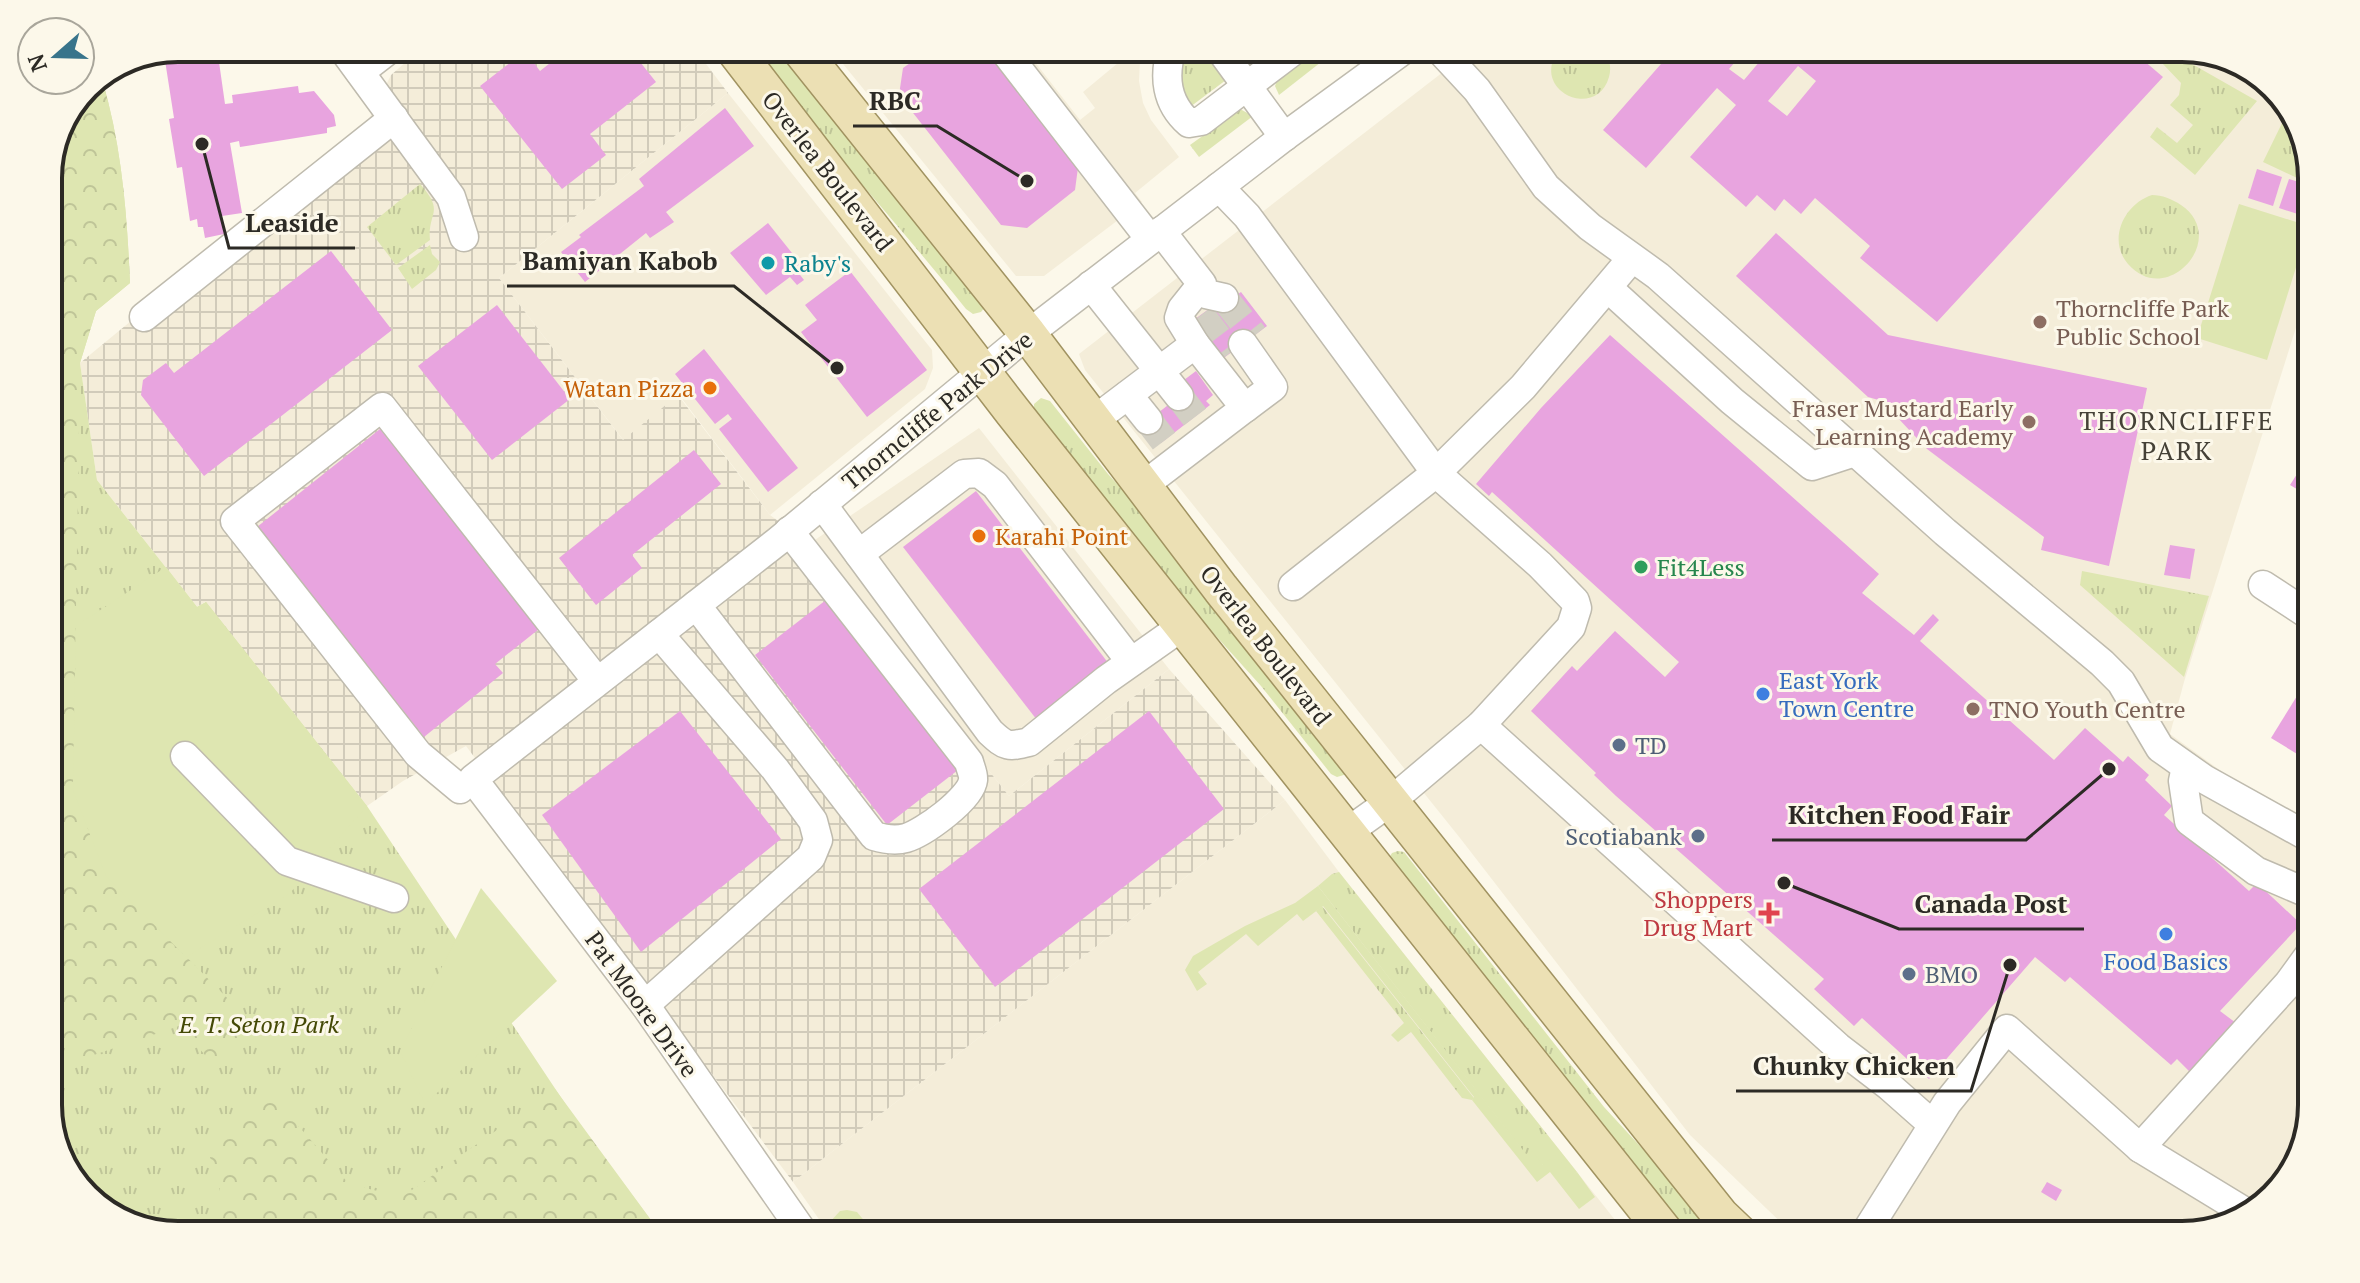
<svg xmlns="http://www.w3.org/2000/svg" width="2360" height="1283" font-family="'PT Serif',serif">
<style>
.built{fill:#f4edd9}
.industrial{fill:url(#industrial-grid)}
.grass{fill:url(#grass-tufts)}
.forest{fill:url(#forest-crowns)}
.garden{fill:#dee6b1}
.building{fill:#e8a4df;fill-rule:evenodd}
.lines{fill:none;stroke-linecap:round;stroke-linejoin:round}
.minor-tunnel{stroke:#d2cfc3;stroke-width:28;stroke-dasharray:28 14;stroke-linecap:butt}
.minor-casing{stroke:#bfbbae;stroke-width:31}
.major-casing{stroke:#a19361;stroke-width:39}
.minor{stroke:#fff;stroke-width:28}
.major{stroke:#ece0b4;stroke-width:36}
.culture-dot{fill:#0f9aa8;stroke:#fcf8ea;stroke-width:3}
.education-dot{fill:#8d6e63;stroke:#fcf8ea;stroke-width:3}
.food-dot{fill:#e8710a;stroke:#fcf8ea;stroke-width:3}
.leisure-dot{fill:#2e9e5b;stroke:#fcf8ea;stroke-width:3}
.shop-dot{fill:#3f7fe0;stroke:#fcf8ea;stroke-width:3}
.service-dot{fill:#5c6f8a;stroke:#fcf8ea;stroke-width:3}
.health-dot{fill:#e0444e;stroke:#fcf8ea;stroke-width:3}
.labels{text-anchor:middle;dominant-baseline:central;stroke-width:6;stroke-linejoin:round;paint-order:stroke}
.street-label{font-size:24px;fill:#2c2a25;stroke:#fcf8ea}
.culture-label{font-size:24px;fill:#0d838f;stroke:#fcf8ea;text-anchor:start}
.education-label{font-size:24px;fill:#785e54;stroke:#fcf8ea;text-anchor:start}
.food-label{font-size:24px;fill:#c56008;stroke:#fcf8ea;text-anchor:end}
.leisure-label{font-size:24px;fill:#27864d;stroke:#fcf8ea;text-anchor:start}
.shop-label{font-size:24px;fill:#366cbe;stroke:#fcf8ea;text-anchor:start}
.service-label{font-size:24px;fill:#4e5e75;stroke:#fcf8ea;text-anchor:start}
.health-label{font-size:24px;fill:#be3a42;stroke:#fcf8ea;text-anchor:end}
.park-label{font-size:24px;font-style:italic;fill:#444905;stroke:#fcf8ea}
.neighbourhood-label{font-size:26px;letter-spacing:2px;fill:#454137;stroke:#fcf8ea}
.rim{fill:none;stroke:#2c2a25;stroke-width:4}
.leader{fill:none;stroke:#2c2a25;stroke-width:3}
.callout-dot{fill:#2c2a25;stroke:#fcf8ea;stroke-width:3}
.callout-label{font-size:26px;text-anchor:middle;font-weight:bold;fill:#2c2a25;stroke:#fcf8ea;stroke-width:6;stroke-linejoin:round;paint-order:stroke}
</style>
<defs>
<pattern id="industrial-grid" width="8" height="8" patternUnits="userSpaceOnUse" patternTransform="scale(2)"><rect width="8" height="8" fill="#f4edd9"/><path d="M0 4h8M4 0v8" fill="none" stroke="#d1cbba"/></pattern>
<pattern id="grass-tufts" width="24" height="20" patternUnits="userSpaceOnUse" patternTransform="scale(2)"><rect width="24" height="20" fill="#dee6b1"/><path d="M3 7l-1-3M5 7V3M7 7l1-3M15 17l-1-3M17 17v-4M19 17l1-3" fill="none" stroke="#bfc598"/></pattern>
<pattern id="forest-crowns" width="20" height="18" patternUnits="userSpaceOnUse" patternTransform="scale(2)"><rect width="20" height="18" fill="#dee6b1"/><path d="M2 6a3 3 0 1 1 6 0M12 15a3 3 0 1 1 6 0" fill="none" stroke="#bfc598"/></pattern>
</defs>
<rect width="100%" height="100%" fill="#fcf8ea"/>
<!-- built -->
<g class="built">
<polygon points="830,48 1024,48 1080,120 1095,108 1083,92 1136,48 1140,62 1139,81 1143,103 1151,120 1179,157 1135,193 1142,202 1044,276 1016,276"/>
<polygon points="1474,48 2182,48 2207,54 2272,90 2290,106 2312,170 2312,277 2184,682 2170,734 2312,837 2312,1105 2298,1163 2247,1217 2183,1235 1794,1235 1690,1135 1460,838 1085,370 1079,354"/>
<polygon points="728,93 932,350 933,368 925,389 770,515 679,395 624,441 499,278"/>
<polygon points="979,428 1169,669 1009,796 809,544"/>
<polygon points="1285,800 1339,872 1627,1235 830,1235 793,1182"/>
</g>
<!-- industrial -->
<polygon class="industrial" points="422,48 694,48 728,93 499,278 623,440 678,395 770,515 809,544 1009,796 1169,669 1285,800 793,1182 466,746 403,781 367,806 205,602 197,607 97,480 80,363 364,129 391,75"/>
<!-- grass -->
<g class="grass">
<path d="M749,48h39l197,259 -4,5 -8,2 -7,-5c-71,-89 -147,-172 -217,-261z"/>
<path d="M1188,48h19l23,29 -40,30c-11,-19 -13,-39 -2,-59z"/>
<polygon points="1315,48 1339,48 1279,95 1275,86 1279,76"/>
<path d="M1560,48h42c7,9 10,18 7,29 -13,45 -82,13 -49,-29z"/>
<polygon points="2141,48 2164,48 2257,101 2195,175 2150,137 2157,127 2177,143 2193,125 2170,105 2179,95 2181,83 2162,63"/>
<path d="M102,79c20,68 25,134 28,204l-34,28 -16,52 17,117 100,127 9,-5 161,204 211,317 84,112h-484l-58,-14 -50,-44 -22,-63v-944l38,-84z"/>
<polygon points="1240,109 1253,116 1199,157 1190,145"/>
<polygon points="2285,117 2296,123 2312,170 2312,185 2263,162"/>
<path d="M420,184c26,29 7,28 10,56l-34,25 -29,-38z"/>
<path d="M2152,195c10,0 20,4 29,10 49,33 -14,104 -53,59 -21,-24 -4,-60 24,-69z"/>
<polygon points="430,245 432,254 440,262 436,270 412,289 398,268"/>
<polygon points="1041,398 1050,401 1108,474 1190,564 1347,774 1337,777 1331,774 1261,686 1171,586 1034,409 1034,404"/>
<polygon points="2082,571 2209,596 2184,677 2080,585"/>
<polygon points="1398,851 1404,852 1604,1107 1722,1235 1681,1235 1389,858 1392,853"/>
<polygon points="1339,872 1577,1172 1572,1176 1543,1165 1526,1155 1318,886 1332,874"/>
<polygon points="1322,906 1474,1098 1472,1100 1462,1098 1411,1032 1398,1042 1391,1035 1404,1023 1316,911"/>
<polygon points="847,1210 857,1212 876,1235 830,1235 829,1223 840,1211"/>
</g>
<!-- forest -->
<g class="forest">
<path d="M102,79c20,68 25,134 28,204l-34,28 -16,52 -7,427 33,86 154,155 -46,34 -35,-39 -97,33 -34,-32v-857l38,-84z"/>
<polygon points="555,1089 662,1235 218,1235 220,1179 202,1140 268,1091 349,1184 402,1197"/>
</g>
<!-- garden -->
<g class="garden">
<polygon points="2239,204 2309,226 2267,360 2197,338"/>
<polygon points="166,567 197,607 206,602 367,806 290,893 186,957 106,876 73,790 76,626"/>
<polygon points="1318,886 1526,1154 1532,1151 1543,1165 1555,1155 1572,1175 1577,1172 1595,1197 1579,1209 1550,1172 1537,1182 1472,1100 1474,1097 1323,906 1303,921 1297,914 1258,946 1246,934 1198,972 1207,984 1197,991 1185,970 1193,956 1245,926 1295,903"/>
<polygon points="481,888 557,981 425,1104 400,1051"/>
</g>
<!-- building -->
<g class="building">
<polygon points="178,48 217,48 225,104 233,103 232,95 298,86 299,93 314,91 334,115 336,126 327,128 327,133 240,147 239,141 230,143 242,213 222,216 224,234 205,238 203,227 198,227 197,219 190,221 182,167 177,168 169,119 174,118 164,54"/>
<polygon points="569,48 629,48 656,82 590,134 606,155 562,189 480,86 525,51 540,71"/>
<polygon points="914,48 991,48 1079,160 1075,190 1027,228 1001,225 899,95 903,68 920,56"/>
<path d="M1675,48h72l-18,21 15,11 27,-32h336l12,11 10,-11 34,29 -226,245 -77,-64 10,-12 -55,-48 -14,16 -17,-15 -9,12 -18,-16 -11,12 -56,-50 46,-52 -19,-17 -71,80 -43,-38zM1798,66l18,15 -29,35 -19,-15z"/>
<polygon points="725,108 754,146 666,212 674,222 650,238 646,233 585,282 561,252 581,237 579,235 644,186 639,179"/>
<polygon points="2257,169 2282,177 2273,206 2248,198"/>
<polygon points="2289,179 2312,186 2304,216 2279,208"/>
<polygon points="768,223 796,258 802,268 797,271 804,280 797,285 790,277 766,295 730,253"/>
<polygon points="1776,233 1888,335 2147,388 2109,566 2041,550 2044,537 1927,449 1882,401 1868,397 1736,276"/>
<polygon points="331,251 392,330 204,476 141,395 143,380 166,363 174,373"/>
<polygon points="850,271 927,370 867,417 801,332 817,320 805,305"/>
<polygon points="1241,292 1267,326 1225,357 1222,354 1218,357 1195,319 1227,296 1230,300"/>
<polygon points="497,305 570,399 492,460 418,366"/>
<polygon points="1610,335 1879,574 1862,593 1914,635 1933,614 1939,620 1920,641 2054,760 2085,728 2123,762 2128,756 2149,775 2145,780 2172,806 2164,815 2249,891 2257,883 2301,924 2220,1011 2236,1023 2192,1074 2177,1059 2171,1065 2070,977 2065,982 2035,957 1929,1079 1862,1018 1854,1026 1814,989 1824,979 1616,796 1594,775 1596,773 1531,711 1572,666 1577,671 1615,631 1665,677 1679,662 1492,492 1489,496 1476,484 1541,408"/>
<polygon points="704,349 798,468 768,492 719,429 732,419 728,414 715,424 675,374"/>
<polygon points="1196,371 1213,395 1206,401 1210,405 1161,443 1145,423 1190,388 1184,380"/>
<polygon points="380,429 539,629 495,664 503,673 424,737 257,527"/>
<polygon points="694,450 721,484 632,555 642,568 596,605 559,558"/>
<polygon points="2304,463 2312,467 2312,498 2290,485"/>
<polygon points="976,491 1109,664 1037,720 903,547"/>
<polygon points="2170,545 2195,549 2190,579 2164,575"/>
<polygon points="826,600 958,770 887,825 755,655"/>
<polygon points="2305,683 2312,687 2312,763 2271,738"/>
<polygon points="680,711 781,839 641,952 542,815"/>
<polygon points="1149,711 1224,809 995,987 919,889"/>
<polygon points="2047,1182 2062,1190 2056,1201 2041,1192"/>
</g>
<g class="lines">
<!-- minor-tunnel -->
<g class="minor-tunnel">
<polyline points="1224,298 1254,336"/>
<polyline points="1201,315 1230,353"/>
<polyline points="1179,396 1195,417"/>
<polyline points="1148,420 1164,441"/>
</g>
<defs>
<g id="minor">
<polyline points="342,48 451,197 464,237"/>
<polyline points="1002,48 1150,239"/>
<path d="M1172,48c-9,28 -6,55 17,75l12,-2 96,-73"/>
<polyline points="1219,48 1284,137"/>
<polyline points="1438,48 1477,90 1546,187 1590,227 1658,276 1945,532 2102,663 2121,682 2160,748 2204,779 2312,839"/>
<polyline points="360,72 391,48"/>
<polyline points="1219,187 1247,216 1436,473 1540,565 1575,601 1577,608 1571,627 1481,725 1391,801 1346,833"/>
<polyline points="1161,231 1202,284 1182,309 1179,318 1195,344"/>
<polyline points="1091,285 1179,396"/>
<polyline points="1608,288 1732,401 1812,466 1855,452"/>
<polyline points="1206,294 1224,298"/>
<polyline points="144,317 394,118"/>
<polyline points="1243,344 1273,387 1245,408"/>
<polyline points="1128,395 1148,420"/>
<polyline points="1093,421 1195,344 1245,408 1143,486"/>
<path d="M822,504l168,228c16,15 18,15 39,10l77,-62 78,-55"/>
<polyline points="859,554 964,474 979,473 995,485 1131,662"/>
<polyline points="2263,585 2312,617"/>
<polyline points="1293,586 1436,473 1523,387 1632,258"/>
<path d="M696,605l178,231c10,3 21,5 32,2 17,-5 65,-39 67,-58 1,-5 -3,-13 -4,-18l-180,-231"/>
<polyline points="1481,725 1838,1047 1889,1086 1932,1124"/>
<polyline points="185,756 287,861 394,898"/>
<polyline points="2186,767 2183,781 2189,821 2256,871 2312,895"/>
<polyline points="460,789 418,754 235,521 382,407 597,681"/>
<polyline points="645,1005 811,857 818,840 813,821 775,769 659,634"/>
<polyline points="2140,1148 2288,984 2312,951"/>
<polyline points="805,1235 645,1005 473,779 778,541 1028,334 1284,137 1406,48"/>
<polyline points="1864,1235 1947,1103 2007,1029 2140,1148 2250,1215"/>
</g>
<g id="major">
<polyline points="733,48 1013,412 1667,1235"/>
<polyline points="799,48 1028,334 1221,589 1720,1215 1741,1235"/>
</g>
</defs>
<!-- minor casing -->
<use href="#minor" class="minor-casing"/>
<!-- major casing -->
<use href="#major" class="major-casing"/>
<!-- minor -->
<use href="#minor" class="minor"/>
<!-- major -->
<use href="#major" class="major"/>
</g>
<!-- markers -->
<circle class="culture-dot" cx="768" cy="263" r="8"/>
<g class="education-dot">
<circle cx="2040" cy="322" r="8"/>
<circle cx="2029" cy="422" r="8"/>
<circle cx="1973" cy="709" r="8"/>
</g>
<g class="food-dot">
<circle cx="710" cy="388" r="8"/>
<circle cx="979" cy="536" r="8"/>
</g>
<circle class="leisure-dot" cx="1641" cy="567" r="8"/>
<g class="shop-dot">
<circle cx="1763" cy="694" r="8"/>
<circle cx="2166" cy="934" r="8"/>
</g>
<g class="service-dot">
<circle cx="1619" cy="745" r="8"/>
<circle cx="1698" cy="836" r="8"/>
<circle cx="1909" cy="974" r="8"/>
</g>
<path class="health-dot" d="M1765 901h8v8h8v8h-8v8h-8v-8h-8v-8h8z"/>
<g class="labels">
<!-- street labels -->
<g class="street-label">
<text transform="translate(828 171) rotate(52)">Overlea Boulevard</text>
<text transform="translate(937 410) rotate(-39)">Thorncliffe Park Drive</text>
<text transform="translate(1266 645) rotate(52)">Overlea Boulevard</text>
<text transform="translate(642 1004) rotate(54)">Pat Moore Drive</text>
</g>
<!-- culture labels -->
<g class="culture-label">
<text x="784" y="263">Raby's</text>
</g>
<!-- education labels -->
<g class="education-label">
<text x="2056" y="308">Thorncliffe Park<tspan x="2056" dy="28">Public School</tspan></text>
<text x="2013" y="408" text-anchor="end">Fraser Mustard Early<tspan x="2013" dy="28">Learning Academy</tspan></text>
<text x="1989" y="709">TNO Youth Centre</text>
</g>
<!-- food labels -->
<g class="food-label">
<text x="694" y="388">Watan Pizza</text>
<text x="995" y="536" text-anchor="start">Karahi Point</text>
</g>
<!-- leisure labels -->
<g class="leisure-label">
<text x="1657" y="567">Fit4Less</text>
</g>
<!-- shop labels -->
<g class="shop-label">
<text x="1779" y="680">East York<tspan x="1779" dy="28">Town Centre</tspan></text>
<text x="2166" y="961" text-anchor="middle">Food Basics</text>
</g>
<!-- service labels -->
<g class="service-label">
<text x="1635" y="745">TD</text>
<text x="1682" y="836" text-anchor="end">Scotiabank</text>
<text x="1925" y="974">BMO</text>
</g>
<!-- health labels -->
<g class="health-label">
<text x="1753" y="899">Shoppers<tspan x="1753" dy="28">Drug Mart</tspan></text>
</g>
<!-- park labels -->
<g class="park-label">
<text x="259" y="1024">E. T. Seton Park</text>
</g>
<!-- neighbourhood labels -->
<g class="neighbourhood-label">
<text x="2177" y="420">THORNCLIFFE<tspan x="2177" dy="30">PARK</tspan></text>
</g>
</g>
<!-- crop -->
<path d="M0 0H2360V1283H0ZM178 62H2182A116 116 0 0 1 2298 178V1105A116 116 0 0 1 2182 1221H178A116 116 0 0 1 62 1105V178A116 116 0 0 1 178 62Z" fill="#fcf8ea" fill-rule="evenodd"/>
<path class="rim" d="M178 62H2182A116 116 0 0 1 2298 178V1105A116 116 0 0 1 2182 1221H178A116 116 0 0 1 62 1105V178A116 116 0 0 1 178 62Z"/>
<!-- callouts -->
<path class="leader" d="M1027 181L937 126H853M202 144L229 248H355M837 368L734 286H507M2109 769L2026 840H1772M1784 883L1899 929H2084M2010 965L1971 1091H1736"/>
<g class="callout-dot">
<circle cx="1027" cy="181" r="8"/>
<circle cx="202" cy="144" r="8"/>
<circle cx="837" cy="368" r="8"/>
<circle cx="2109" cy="769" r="8"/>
<circle cx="1784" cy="883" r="8"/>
<circle cx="2010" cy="965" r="8"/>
</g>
<g class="callout-label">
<text x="895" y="110">RBC</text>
<text x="292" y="232">Leaside</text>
<text x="620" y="270">Bamiyan Kabob</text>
<text x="1899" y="824">Kitchen Food Fair</text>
<text x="1991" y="913">Canada Post</text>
<text x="1854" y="1075">Chunky Chicken</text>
</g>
<!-- north arrow -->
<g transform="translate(56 56) rotate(250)"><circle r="38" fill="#fcf8ea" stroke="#a9a69b" stroke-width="2"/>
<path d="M0-6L14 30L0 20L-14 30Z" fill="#38748b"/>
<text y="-12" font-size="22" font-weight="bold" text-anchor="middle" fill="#2c2a25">N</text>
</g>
</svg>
